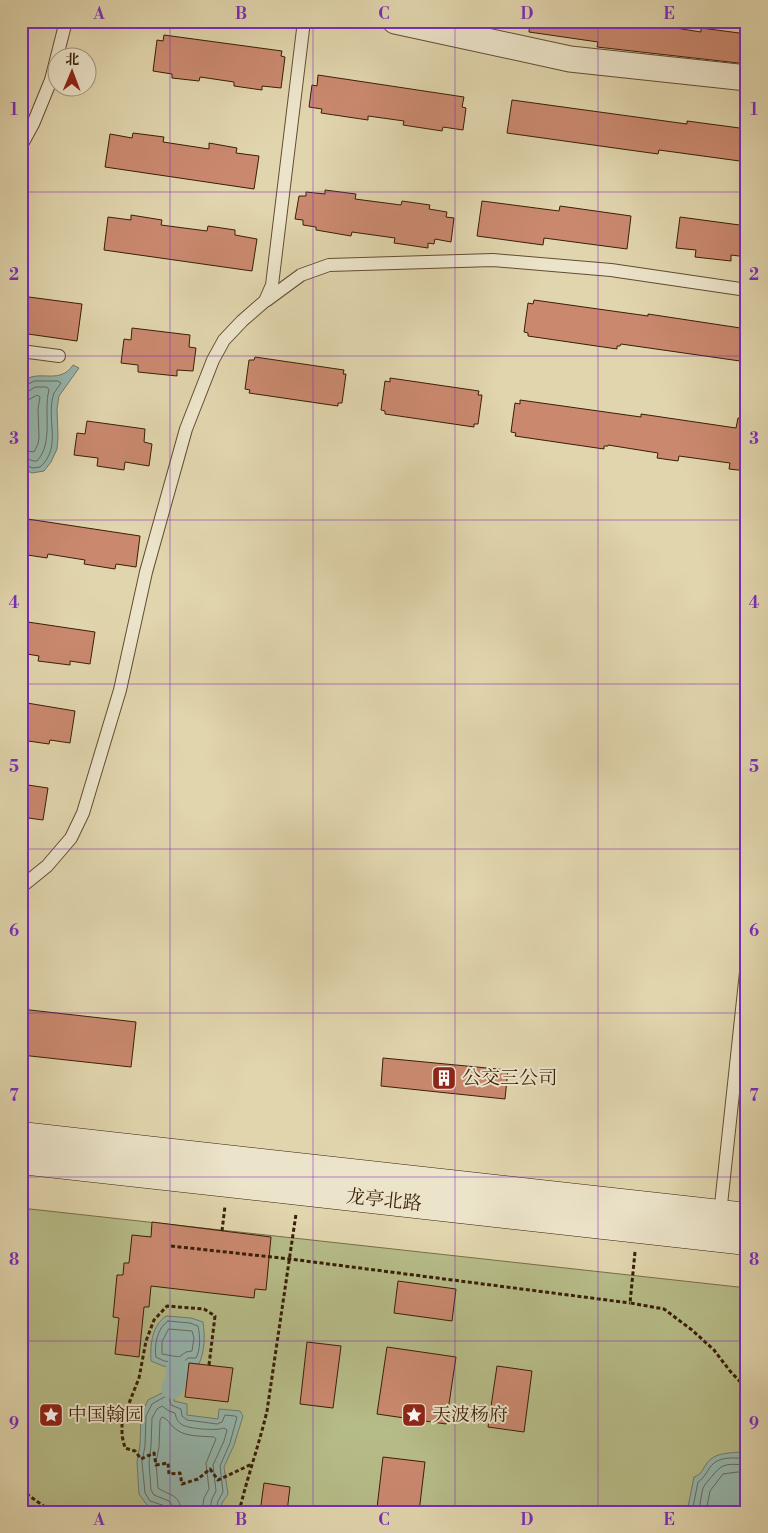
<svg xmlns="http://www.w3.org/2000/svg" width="768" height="1533" font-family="'Libre Bodoni','Noto Serif SC',serif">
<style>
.green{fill:#b6bc88;stroke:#786d48}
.water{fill:#95b8b0;stroke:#707a6d}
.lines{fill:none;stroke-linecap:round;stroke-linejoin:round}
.shore{stroke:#676b5c;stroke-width:1}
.canal{stroke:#95b8b0;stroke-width:22}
.building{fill:#ca896f;stroke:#391e08}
.lane-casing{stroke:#634c31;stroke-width:14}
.street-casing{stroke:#634c31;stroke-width:27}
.secondary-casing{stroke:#391e08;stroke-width:29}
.path{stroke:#391e08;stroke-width:3;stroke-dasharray:4 2.5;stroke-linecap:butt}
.lane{stroke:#ece4ca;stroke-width:12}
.street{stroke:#ece4ca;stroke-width:25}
.secondary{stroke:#ece4ca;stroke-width:28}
.grid{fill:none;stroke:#7b2cbf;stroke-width:1;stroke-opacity:0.55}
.labels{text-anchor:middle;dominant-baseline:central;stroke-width:4;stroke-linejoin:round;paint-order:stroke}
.poi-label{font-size:19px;fill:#391e08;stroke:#ece4ca;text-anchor:start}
.street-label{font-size:19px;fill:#391e08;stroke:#ece4ca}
.neatline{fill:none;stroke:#7b2cbf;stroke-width:2}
.grid-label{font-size:16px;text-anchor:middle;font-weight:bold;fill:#7b2cbf}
</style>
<rect width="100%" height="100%" fill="#e1d5ad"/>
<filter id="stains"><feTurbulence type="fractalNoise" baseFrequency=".004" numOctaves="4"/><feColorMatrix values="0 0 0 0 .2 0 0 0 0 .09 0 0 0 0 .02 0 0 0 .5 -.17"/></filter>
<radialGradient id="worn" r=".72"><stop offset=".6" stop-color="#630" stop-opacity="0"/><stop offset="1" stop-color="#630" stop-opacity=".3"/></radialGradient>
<!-- green -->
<polygon class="green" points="21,1208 747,1288 747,1512 21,1512"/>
<!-- water -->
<g class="water">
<path d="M73,365l6,3 -20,28 -2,13 1,28 -1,12 -6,13 -7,9 -12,2 -11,-5v-84c14,-18 38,3 52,-19z"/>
<path d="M166,1316l25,2 12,4c2,15 2,28 -4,42l-10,-1v6l-26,-3 -12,-5c-1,-17 1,-35 15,-45z"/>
<polygon points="167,1388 172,1388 174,1395 174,1401 187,1404 187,1415 218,1419 219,1409 240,1411 243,1416 234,1445 224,1467 228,1494 222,1503 220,1512 172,1512 157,1508 147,1505 139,1494 137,1462 140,1445 141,1415 148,1400 162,1393"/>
<path d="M740,1452l7,3v57h-60l7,-35c10,-3 9,-12 17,-18 7,-6 19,-6 29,-7z"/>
</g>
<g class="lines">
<!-- shore -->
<g class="shore">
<path d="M21,386h4l9,-5h24l3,2c-2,3 -5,7 -7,10 -9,25 9,54 -14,74l-7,1 -12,-4"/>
<path d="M21,393l6,-1 8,-5h12l2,3c-6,22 5,52 -12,71h-3l-13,-4"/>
<polyline points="21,400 30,399 37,395 40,397 38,409 39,437 38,444 34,452 21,450"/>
<path d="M168,1321l22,2 8,3c2,10 3,22 -2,32h-8l-6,5 -18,-2 -8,-4c-2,-11 1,-29 12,-36z"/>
<polygon points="169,1329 192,1331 194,1338 192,1351 186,1352 179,1357 162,1354 162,1342"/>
<polyline points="167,1512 165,1506 150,1501 145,1493 142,1462 145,1446 146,1416 152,1404 166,1396 169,1397 171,1405 181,1409 182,1416 187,1420 217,1424 222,1422 225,1415 235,1416 237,1417 230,1443 220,1466 223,1492 218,1501 216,1512"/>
<path d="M173,1512v-6l-4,-5 -15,-6 -3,-5 -2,-28 2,-16 1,-28 5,-9 5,-3 7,5 6,2c1,4 2,8 6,11 6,5 36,7 43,4l3,2 -3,11 -11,24 3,26 -4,8 -3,13"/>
<path d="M181,1512c-1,-19 -12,-16 -23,-24l-2,-26 3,-15 1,-27 2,-3c8,3 8,9 15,13 9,7 26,6 37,7l2,2 -10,24 3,26 -5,9 -2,14"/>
<path d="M692,1512l6,-30c8,-5 9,-13 16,-19 9,-7 23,-5 33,-4"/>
<path d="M699,1512c1,-8 2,-16 4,-24 1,-3 16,-21 20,-22 8,-3 16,-1 24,-1"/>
<polyline points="706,1512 710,1491 723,1474 737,1472 747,1473"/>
</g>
<!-- canal -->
<polyline class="canal" points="172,1388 176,1380 177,1368"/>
</g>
<!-- building -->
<g class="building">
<polygon points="530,21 631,21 701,32 701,28 747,34 747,64 597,47 598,42 529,32"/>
<polygon points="164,35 282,51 281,56 285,57 281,88 262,86 262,90 234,86 234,82 200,77 199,81 172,78 172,74 153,71 157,40 163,41"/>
<polygon points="318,75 464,97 462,107 466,108 463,130 443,127 442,131 403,125 404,121 368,116 368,120 321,113 322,109 309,107 312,85 317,86"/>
<polygon points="512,100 687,124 687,121 747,129 747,162 659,150 658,154 507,133"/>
<polygon points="133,133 164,137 163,142 209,149 209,143 237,148 236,153 259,156 254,189 105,167 110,134 132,138"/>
<polygon points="325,190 356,194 355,199 401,205 402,201 430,205 429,209 447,212 446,217 454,218 451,242 435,239 434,244 428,243 428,248 394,243 395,238 352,232 351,236 316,230 316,227 303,225 303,220 295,219 299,196 306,196 306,192 325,194"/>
<polygon points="482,201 559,211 560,206 631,216 627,249 544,238 543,245 477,236"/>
<polygon points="131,215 162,220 161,225 207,231 208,226 235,230 235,235 257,239 252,271 104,250 108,217 131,220"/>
<polygon points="680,217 747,226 747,257 731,255 731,261 695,257 696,250 676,248"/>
<polygon points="21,296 82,304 77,341 21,333"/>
<polygon points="534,300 648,316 648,314 747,329 747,362 621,344 620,346 617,346 617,349 528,336 528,333 524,332 528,303 533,304"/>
<polygon points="132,328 190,335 189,347 196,348 193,371 177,370 177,376 138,372 138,365 121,363 124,339 131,340"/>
<polygon points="255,357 344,370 343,374 346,374 342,403 338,403 338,406 249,393 250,390 245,389 249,360 254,360"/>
<polygon points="390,378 479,391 478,395 482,395 478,424 474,424 474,427 385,414 385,411 381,410 385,381 390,382"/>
<polygon points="520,400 641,417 641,414 736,428 738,418 747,419 747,471 729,469 730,463 679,456 678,461 657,458 658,453 608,445 608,446 604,446 604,449 515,436 516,433 511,432 515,403 520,404"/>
<polygon points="87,421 145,429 144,442 152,444 149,466 125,462 124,470 97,466 98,458 74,455 77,433 85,434"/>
<polygon points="21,518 140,536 136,567 116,564 115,569 84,564 85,560 48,554 47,558 21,554"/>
<polygon points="21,621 95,632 90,664 70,661 70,665 38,661 39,656 21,653"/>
<polygon points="21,702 75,711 70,743 50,740 49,744 21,740"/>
<polygon points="21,784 48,788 43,820 21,817"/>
<polygon points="21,1009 136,1022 131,1067 21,1055"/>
<polygon points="383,1058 508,1070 505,1099 381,1086"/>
<polygon points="152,1222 271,1237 266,1290 255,1289 254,1298 151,1286 149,1307 144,1307 139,1357 115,1354 119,1318 113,1317 117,1275 123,1275 124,1263 129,1263 132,1235 151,1237"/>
<polygon points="398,1281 456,1289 452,1321 394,1313"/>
<polygon points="307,1342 341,1346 333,1408 300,1404"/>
<polygon points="387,1347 456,1357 446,1424 377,1414"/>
<polygon points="189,1363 233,1368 228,1402 185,1397"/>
<polygon points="497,1366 532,1371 524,1432 488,1427"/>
<polygon points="383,1457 425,1462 419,1512 377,1508"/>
<polygon points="264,1483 290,1487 287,1512 260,1512"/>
</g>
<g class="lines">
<defs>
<g id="lane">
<polyline points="21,146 33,124 51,80 66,21"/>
<polyline points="267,300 301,275 329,265 493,260 611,270 747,290"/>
<polyline points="21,351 59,356"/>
<polyline points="21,887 47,866 71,838 83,813 120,690 146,572 186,429 213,360 224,340 242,321 265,301 272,285 304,21"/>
<polyline points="720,1214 747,963"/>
</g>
<polyline id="street" points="395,21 570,59 747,78"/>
<g id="secondary">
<polyline points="21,1136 747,1217"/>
<polyline points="21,1160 747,1241"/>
</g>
</defs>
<!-- lane casing -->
<use href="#lane" class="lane-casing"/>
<!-- street casing -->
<use href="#street" class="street-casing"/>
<!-- secondary casing -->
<use href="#secondary" class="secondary-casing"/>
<!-- path -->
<g class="path">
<polyline points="222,1231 225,1206"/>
<polyline points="171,1246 290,1259 630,1303"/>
<polyline points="635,1252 630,1303 664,1309 692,1330 714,1350 730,1371 747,1389"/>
<polyline points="209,1365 215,1316 204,1309 167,1306 154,1320 146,1341 139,1378 122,1421 122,1436 125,1448 135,1451 141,1459 154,1453 156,1465 168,1463 169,1474 180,1473 182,1484 198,1479 210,1469 218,1480 252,1464"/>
<polyline points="21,1490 52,1512"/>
<path d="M239,1512c8,-34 20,-67 28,-101l29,-197"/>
</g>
<!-- lane -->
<use href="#lane" class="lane"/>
<!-- street -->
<use href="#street" class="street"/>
<!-- secondary -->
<use href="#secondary" class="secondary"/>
</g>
<!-- grid -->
<path class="grid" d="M170,21v1491M313,21v1491M455,21v1491M598,21v1491M21,192h726M21,356h726M21,520h726M21,684h726M21,849h726M21,1013h726M21,1177h726M21,1341h726"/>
<!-- icons -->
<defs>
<symbol id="building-square" viewBox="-11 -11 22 22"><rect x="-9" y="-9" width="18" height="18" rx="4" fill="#8f2418" stroke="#ece4ca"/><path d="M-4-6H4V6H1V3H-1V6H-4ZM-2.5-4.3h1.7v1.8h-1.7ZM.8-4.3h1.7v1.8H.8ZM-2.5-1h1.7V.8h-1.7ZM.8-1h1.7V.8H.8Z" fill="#fff"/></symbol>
<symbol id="sight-square" viewBox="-11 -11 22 22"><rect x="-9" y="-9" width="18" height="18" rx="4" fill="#8f2418" stroke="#ece4ca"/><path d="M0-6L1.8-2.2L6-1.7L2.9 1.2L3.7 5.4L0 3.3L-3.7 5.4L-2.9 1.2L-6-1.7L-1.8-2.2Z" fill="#fff"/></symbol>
</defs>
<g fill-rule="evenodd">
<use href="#building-square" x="430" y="1064" width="28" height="28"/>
<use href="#sight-square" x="37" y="1401" width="28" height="28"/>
<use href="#sight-square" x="400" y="1401" width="28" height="28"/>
</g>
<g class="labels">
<!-- poi labels -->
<g class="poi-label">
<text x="462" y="1078">公交三公司</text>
<text x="68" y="1415">中国翰园</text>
<text x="432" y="1415">天波杨府</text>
</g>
<!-- street labels -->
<g class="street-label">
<text transform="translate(384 1200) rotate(6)">龙亭北路</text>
</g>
</g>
<!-- margin -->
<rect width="768" height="1533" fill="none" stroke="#e1d5ad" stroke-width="55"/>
<!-- north arrow -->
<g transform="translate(72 72) rotate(1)"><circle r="24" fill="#ece4ca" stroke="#a4957c"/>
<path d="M0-4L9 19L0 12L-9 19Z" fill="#8f2418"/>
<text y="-8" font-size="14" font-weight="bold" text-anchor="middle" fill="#391e08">北</text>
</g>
<rect x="28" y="28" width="712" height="1478" class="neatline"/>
<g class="grid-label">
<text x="99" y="19">A</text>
<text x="241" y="19">B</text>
<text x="384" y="19">C</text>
<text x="527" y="19">D</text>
<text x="669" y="19">E</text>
<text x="14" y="115">1</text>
<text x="754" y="115">1</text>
<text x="14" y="280">2</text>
<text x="754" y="280">2</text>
<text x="14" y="444">3</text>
<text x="754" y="444">3</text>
<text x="14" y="608">4</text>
<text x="754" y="608">4</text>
<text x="14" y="772">5</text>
<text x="754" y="772">5</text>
<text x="14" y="936">6</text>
<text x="754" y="936">6</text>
<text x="14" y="1101">7</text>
<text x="754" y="1101">7</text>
<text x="14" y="1265">8</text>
<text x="754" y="1265">8</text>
<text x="14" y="1429">9</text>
<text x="754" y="1429">9</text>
<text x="99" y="1525">A</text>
<text x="241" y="1525">B</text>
<text x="384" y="1525">C</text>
<text x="527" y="1525">D</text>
<text x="669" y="1525">E</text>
</g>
<rect width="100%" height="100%" filter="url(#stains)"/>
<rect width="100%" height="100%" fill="url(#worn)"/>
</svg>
